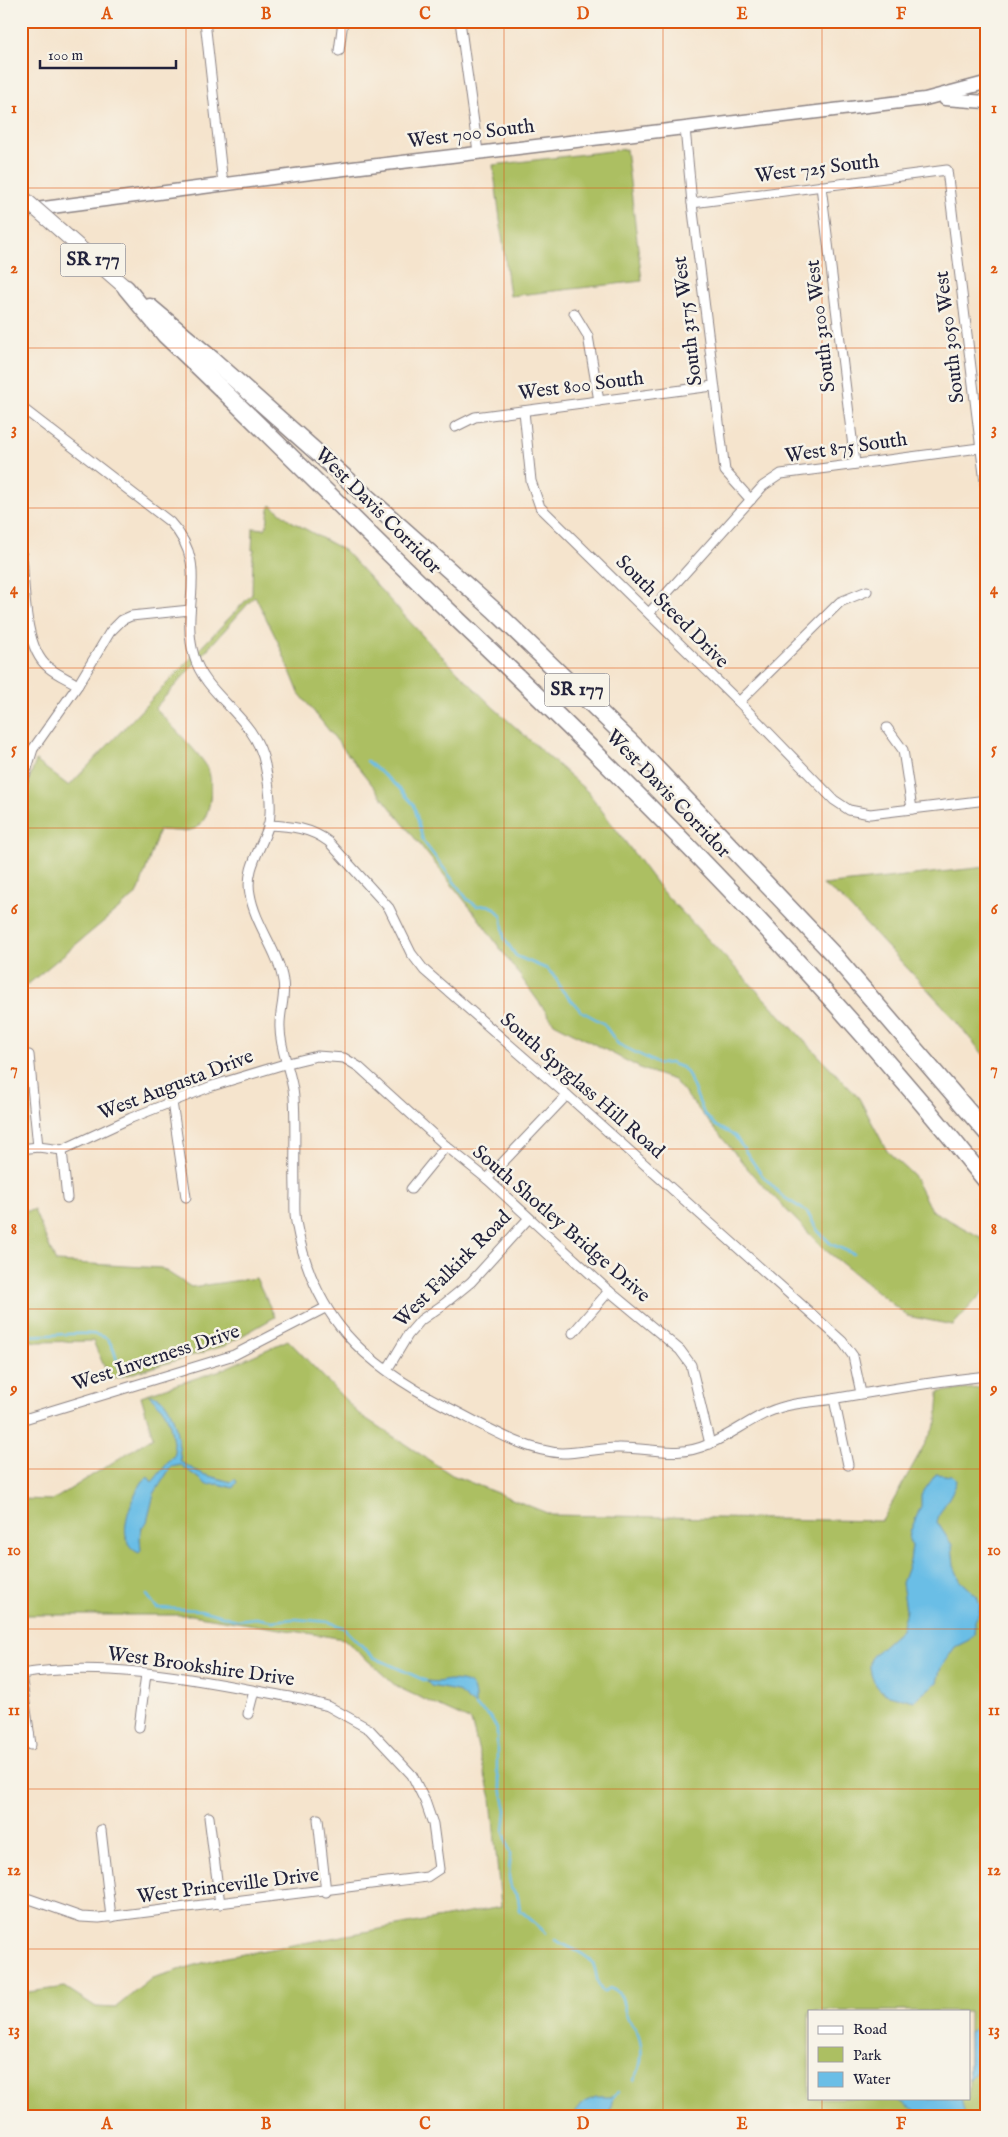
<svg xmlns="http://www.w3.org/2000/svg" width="1008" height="2137" font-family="'IM FELL English',serif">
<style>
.green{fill:#acbf62;stroke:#67704e;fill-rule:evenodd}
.water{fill:#6abee6;stroke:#467090}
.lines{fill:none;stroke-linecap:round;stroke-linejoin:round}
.stream{stroke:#6abee6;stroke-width:2.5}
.street-casing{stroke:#8c8384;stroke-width:11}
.secondary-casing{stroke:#8c8384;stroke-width:15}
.primary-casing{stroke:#8c8384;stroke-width:16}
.highway-casing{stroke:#8c8384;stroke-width:19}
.street{stroke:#fff;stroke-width:9}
.secondary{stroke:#fff;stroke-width:12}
.primary{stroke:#fff;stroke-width:14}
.highway{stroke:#fff;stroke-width:16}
.primary-bridge-casing{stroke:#8c8384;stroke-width:16;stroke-linecap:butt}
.primary-bridge{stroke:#fff;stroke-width:14}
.grid{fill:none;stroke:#de560e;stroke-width:1;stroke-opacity:0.55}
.labels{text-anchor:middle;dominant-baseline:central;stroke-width:5;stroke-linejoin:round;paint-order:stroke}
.shield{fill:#f7f3e8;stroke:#62616f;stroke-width:1}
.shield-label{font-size:19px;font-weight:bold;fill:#22223b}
.street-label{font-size:20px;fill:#22223b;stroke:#f7f3e8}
.neatline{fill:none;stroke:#de560e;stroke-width:2}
.grid-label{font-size:16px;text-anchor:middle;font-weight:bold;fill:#de560e}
</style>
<rect width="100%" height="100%" fill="#f7f3e8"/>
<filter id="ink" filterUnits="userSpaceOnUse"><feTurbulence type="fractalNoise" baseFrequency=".02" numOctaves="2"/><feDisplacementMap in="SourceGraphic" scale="10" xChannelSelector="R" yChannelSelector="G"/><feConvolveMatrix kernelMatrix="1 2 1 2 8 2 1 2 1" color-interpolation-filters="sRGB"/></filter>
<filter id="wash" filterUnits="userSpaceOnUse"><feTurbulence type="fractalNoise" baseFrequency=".0096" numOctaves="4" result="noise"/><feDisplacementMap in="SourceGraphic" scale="20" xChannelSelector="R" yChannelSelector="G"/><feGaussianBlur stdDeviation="1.12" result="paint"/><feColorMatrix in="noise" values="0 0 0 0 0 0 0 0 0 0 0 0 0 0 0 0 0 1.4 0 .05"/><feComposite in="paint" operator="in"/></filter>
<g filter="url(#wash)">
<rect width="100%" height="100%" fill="#f5e4cd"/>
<!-- green -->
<g class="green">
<polygon points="626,149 642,281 510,296 493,165"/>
<path d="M271,505l20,16 54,30 88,96 61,61 94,84 74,99 197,207 28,53 26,24 18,35 49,27 7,9v42l-34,37 -46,-9 -84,-68 -70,-73 -79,-95 -30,-10 -90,-47 -78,-108 -177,-222 -21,-51 -23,-46 -100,112c10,11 49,50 53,61 6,16 3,53 -14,60 -11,4 -24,1 -35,1l-21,63 -117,97v-189l15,-40 33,25 183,-192 1,-42 2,-2h-3l1,-22 12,1c5,-9 1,-16 6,-24z"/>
<polygon points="986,867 987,871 987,1059 943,1006 842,899 823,885"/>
<polygon points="34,1210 56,1262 161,1268 191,1287 256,1278 275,1317 224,1346 110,1380 93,1341 37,1342 21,1339 21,1212"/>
<path d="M288,1340l71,74 93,61 100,40 330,6 55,-99 2,-30 48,-5v729h-966v-123l44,-6 31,20 19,1 37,-30 64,-19 285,-52 -10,-109 -20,-77 -74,-34 -53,-48 -152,-24h-171v-116l32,1 100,-63 -12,-41 80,-26zM809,2011h160v87h-160z"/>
</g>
<!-- water -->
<g class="water">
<path d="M149,1395c27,-1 29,48 32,67l21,12 29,8 4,-3 2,3 -4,6 -15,-4 -11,1 -26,-20 -10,2 -17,27 -7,28 -5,5 -2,11 1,13 -2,2c-27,-11 -7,-56 4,-72l5,-4 4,5 2,-2 21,-26 -5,-29 -6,-15z"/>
<path d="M936,1474l17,2 3,5c-3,16 -16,26 -19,41l15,23 2,21 6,14 17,16 3,9 -1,8 -4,8 -1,13 -5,6 -14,7 -14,20 -4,15 -23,19c-9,-3 -20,-4 -28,-7 -12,-6 -20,-25 -14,-38l29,-26 5,-20 -4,-27 8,-22 2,-15 -3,-6 1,-8 11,-26v-11z"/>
<path d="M449,1680c21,1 27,3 26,26l-18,-15 -26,-5 -5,-5 12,1z"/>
<polygon points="987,2021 987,2067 978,2070 969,2081 969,2032"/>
<polygon points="596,2097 613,2097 609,2116 573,2116 584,2102"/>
<polygon points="895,2098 961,2098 965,2116 923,2116"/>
</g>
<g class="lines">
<!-- stream -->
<g class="stream">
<polyline points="367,761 397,786 414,805 423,841 468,900 477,906 487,905 495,908 502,917 504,938 516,956 547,969 556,978 561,989 581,1011 603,1023 618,1044 659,1064 670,1063 683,1068 688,1074 704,1114 716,1126 735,1136 761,1174 782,1196 807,1212 818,1231 831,1244 854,1254"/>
<path d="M21,1335c21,3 74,-7 86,4 8,7 11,27 14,37"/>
<polyline points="147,1595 157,1608 200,1610 237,1620 256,1618 272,1621 294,1619 329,1622 344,1628 373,1657 426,1681"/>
<polyline points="984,1661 987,1661"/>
<polyline points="475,1706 489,1716 497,1728 497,1770 506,1810 504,1832 510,1854 509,1877 511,1888 518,1897 520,1910 546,1933"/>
<path d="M555,1940c10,6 36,15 39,26 4,10 1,17 9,26l7,-4c18,8 10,15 17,29 2,5 7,8 9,13 8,15 7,36 -2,50"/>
<polyline points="613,2097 619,2092"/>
<polyline points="468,2116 482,2111 506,2116"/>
</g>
</g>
</g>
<g filter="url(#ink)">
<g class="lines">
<defs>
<g id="street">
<polyline points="205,21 223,184"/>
<polyline points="460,21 478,152"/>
<polyline points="339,51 343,21"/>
<polyline points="685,128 692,203 725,471 751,500"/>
<polyline points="821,186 855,463"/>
<polyline points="692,203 947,170 987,499"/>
<polyline points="574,313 588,336 599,401"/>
<path d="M21,407l149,115c42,45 9,83 24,134 12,42 62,60 71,109 4,19 8,43 3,62 -7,22 -23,42 -18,67 5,31 28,56 33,87 3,16 -4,31 -3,47 0,23 12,45 14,69 2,31 0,62 1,93 0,11 -1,22 1,32 17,96 67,142 151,185 33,16 78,45 115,46 18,0 37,-5 55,-5 33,-1 59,11 92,-4 27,-11 48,-31 77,-38 15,-4 31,-4 46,-7 52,-9 103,-18 155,-23"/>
<polyline points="524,411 531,481 540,507 739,702 834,800 849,810 870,814 987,800"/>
<polyline points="455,427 475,417 713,386"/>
<path d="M22,555c3,30 1,92 26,112 8,7 20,12 30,18"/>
<polyline points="649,613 763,486 781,474 987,447"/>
<polyline points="739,702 840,602 867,591"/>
<polyline points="887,728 903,750 912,809"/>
<polyline points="21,788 33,749 78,685 110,632 122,620 131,616 190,610"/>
<path d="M268,825c23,1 43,3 61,17l60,66 22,45 13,17 143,125 275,246 11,15 8,37"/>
<polyline points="29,1055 38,1147"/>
<polyline points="172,1102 186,1197"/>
<polyline points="21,1149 38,1147 62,1150 131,1118 212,1086 288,1063 317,1056 344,1058 359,1067 446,1146 487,1179 609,1291 680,1350 691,1365 710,1444"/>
<polyline points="62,1150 67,1198"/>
<polyline points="487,1179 567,1095"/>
<polyline points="411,1189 446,1146"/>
<polyline points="573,1333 609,1291"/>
<polyline points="387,1370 408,1335 421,1320 444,1304 471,1282 529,1218"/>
<polyline points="834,1399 848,1465"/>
<polyline points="21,1420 234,1355 325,1308"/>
<path d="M21,1674c93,-15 189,9 280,25l27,7 41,23 43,46 13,26 8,23 6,45 -12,8 -328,41 -18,-1 -60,-21"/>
<polyline points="21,1674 31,1745"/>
<polyline points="248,1714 254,1691"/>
<polyline points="139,1727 146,1674"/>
<polyline points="209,1817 220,1904"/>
<polyline points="318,1819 326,1892"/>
<polyline points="101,1830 111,1917"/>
</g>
<g id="secondary">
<polyline points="945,99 986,102"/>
<polyline points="21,211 303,174 925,99 985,83"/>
</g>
<polyline id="primary" points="61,231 126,288"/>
<g id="highway">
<path d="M126,288l39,47c98,92 192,189 289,281 189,179 370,363 533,566"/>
<polyline points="150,307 213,360 494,610 637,748 833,954 987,1133"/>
</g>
</defs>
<!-- street casing -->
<use href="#street" class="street-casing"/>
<!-- secondary casing -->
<use href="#secondary" class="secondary-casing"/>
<!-- primary casing -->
<use href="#primary" class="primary-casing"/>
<!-- highway casing -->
<use href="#highway" class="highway-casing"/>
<!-- street -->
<use href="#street" class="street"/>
<!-- secondary -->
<use href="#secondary" class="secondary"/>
<!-- primary -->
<use href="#primary" class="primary"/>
<!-- highway -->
<use href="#highway" class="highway"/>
<defs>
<polyline id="primary-bridge" points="21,196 61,231"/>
</defs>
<!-- primary-bridge casing -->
<use href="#primary-bridge" class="primary-bridge-casing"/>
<!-- primary-bridge -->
<use href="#primary-bridge" class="primary-bridge"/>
</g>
</g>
<!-- grid -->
<path class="grid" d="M186,21v2095M345,21v2095M504,21v2095M663,21v2095M822,21v1990M21,188h966M21,348h966M21,508h966M21,668h966M21,828h966M21,988h966M21,1149h966M21,1309h966M21,1469h966M21,1629h966M21,1789h966M21,1949h966M822,2098v18"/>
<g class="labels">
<!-- shield labels -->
<g class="shield">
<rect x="60.5" y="243.5" width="65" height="33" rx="4"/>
<rect x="544.5" y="673.5" width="65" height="33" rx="4"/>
</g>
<g class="shield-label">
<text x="93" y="260">SR 177</text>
<text x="577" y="690">SR 177</text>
</g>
<!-- street labels -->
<g class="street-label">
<text transform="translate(471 134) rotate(-7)">West 700 South</text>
<text transform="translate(817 169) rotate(-7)">West 725 South</text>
<text transform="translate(688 321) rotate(-97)">South 3175 West</text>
<text transform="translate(821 326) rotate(-97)">South 3100 West</text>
<text transform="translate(950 337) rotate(-97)">South 3050 West</text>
<text transform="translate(581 386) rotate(-7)">West 800 South</text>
<text transform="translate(846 448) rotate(-8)">West 875 South</text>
<text transform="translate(378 511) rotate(45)">West Davis Corridor</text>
<text transform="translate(672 612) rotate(45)">South Steed Drive</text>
<text transform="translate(668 794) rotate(46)">West Davis Corridor</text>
<text transform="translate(176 1085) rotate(-21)">West Augusta Drive</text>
<text transform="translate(582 1086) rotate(41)">South Spyglass Hill Road</text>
<text transform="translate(561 1224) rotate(41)">South Shotley Bridge Drive</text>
<text transform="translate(453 1269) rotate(-45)">West Falkirk Road</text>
<text transform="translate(156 1358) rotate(-18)">West Inverness Drive</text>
<text transform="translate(201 1667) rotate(8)">West Brookshire Drive</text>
<text transform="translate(228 1886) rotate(-7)">West Princeville Drive</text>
</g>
</g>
<!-- margin -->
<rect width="1008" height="2137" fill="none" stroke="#f7f3e8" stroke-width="55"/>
<!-- legend -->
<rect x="808" y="2010" width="162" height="90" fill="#f7f3e8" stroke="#a29fa3"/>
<rect x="818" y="2026" width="25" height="8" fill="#ffffff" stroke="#a29fa3"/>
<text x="853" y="2034" font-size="15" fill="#22223b">Road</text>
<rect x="818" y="2047" width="25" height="15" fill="#acbf62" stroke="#a29fa3"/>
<text x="853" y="2060" font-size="15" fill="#22223b">Park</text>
<rect x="818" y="2072" width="25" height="15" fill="#6abee6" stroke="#a29fa3"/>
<text x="853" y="2084" font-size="15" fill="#22223b">Water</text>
<!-- scale -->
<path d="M40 60v8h136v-8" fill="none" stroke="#22223b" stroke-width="2.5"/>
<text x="48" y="60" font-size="15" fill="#22223b" stroke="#f7f3e8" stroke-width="4" paint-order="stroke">100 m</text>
<rect x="28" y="28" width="952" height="2082" class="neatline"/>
<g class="grid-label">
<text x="107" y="19">A</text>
<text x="266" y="19">B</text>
<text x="425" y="19">C</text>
<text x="583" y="19">D</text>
<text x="742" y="19">E</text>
<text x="901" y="19">F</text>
<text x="14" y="113">1</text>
<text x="994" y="113">1</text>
<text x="14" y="273">2</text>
<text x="994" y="273">2</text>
<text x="14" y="434">3</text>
<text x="994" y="434">3</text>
<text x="14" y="594">4</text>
<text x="994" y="594">4</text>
<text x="14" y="754">5</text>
<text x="994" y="754">5</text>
<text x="14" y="914">6</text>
<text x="994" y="914">6</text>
<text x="14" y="1074">7</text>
<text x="994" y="1074">7</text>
<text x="14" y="1234">8</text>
<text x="994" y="1234">8</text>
<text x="14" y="1394">9</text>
<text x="994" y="1394">9</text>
<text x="14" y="1555">10</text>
<text x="994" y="1555">10</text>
<text x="14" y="1715">11</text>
<text x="994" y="1715">11</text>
<text x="14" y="1875">12</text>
<text x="994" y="1875">12</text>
<text x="14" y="2035">13</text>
<text x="994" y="2035">13</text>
<text x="107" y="2129">A</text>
<text x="266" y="2129">B</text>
<text x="425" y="2129">C</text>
<text x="583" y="2129">D</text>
<text x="742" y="2129">E</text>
<text x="901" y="2129">F</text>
</g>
</svg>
